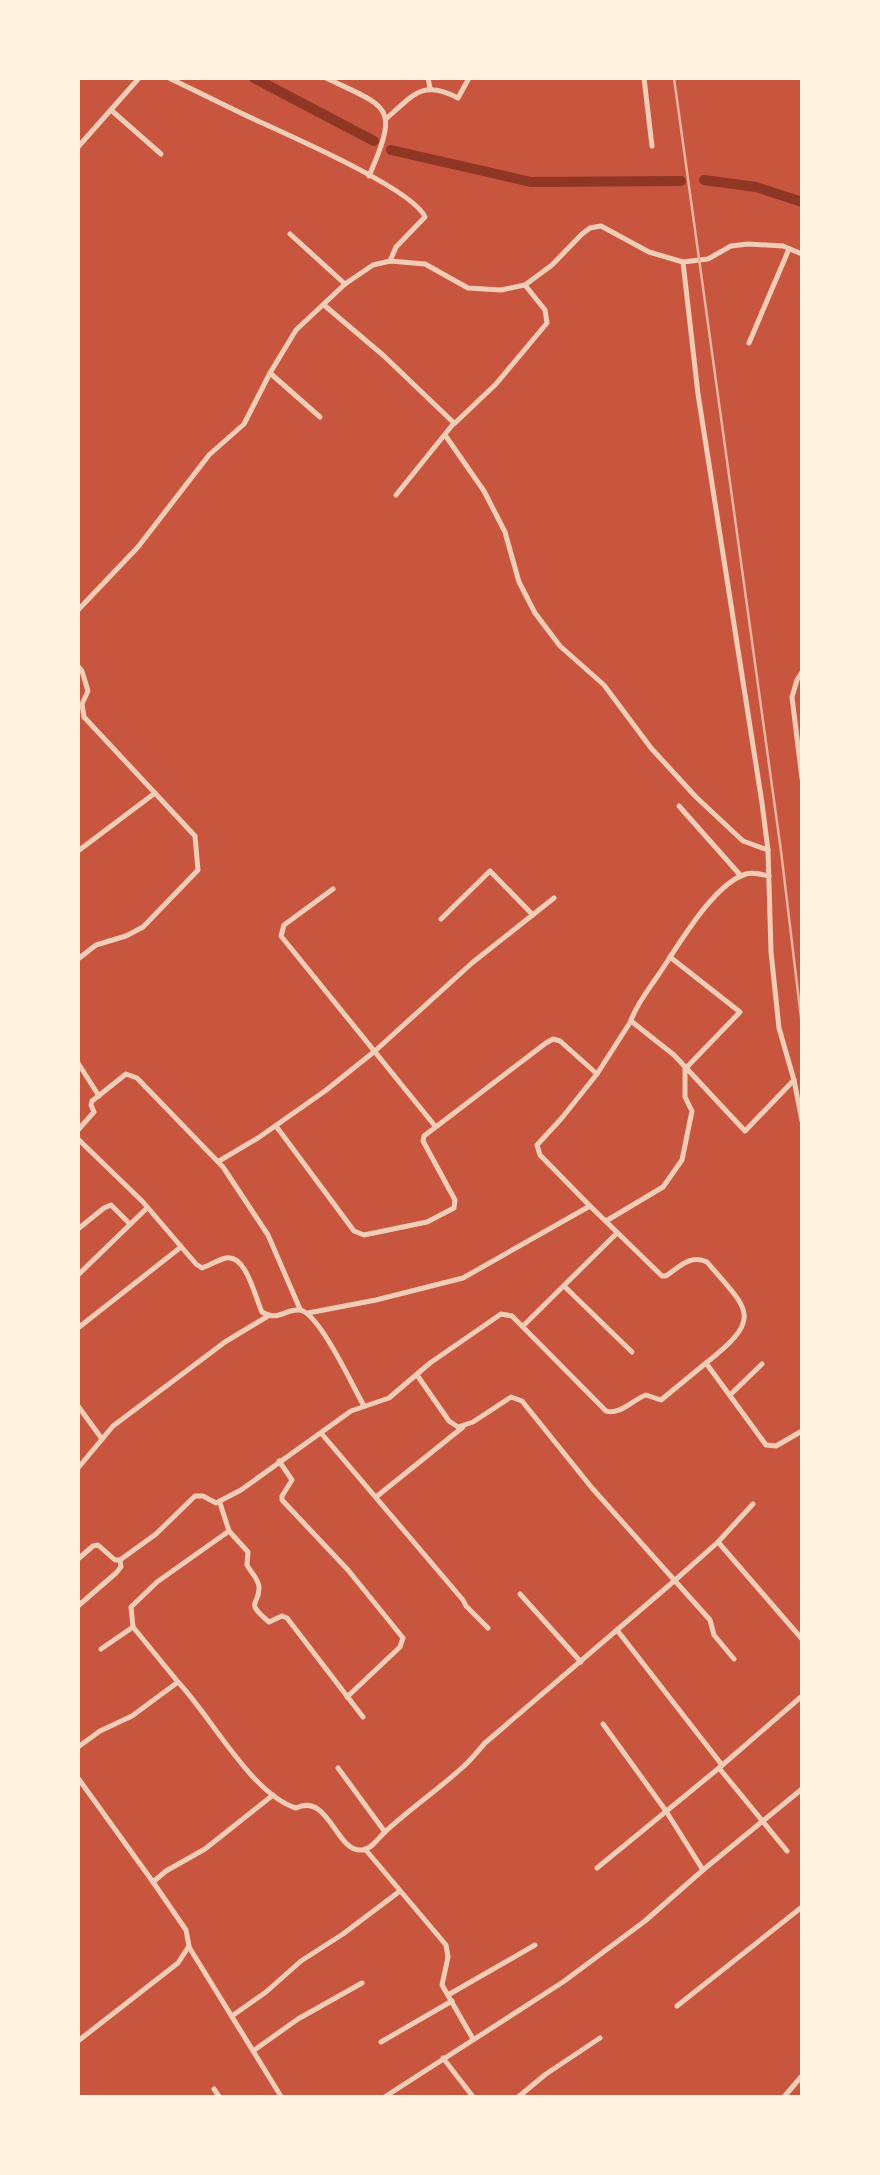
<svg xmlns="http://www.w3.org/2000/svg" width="880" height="2175" font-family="Montserrat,sans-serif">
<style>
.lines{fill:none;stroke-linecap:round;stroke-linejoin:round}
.canal{stroke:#8f3625;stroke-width:10}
.minor{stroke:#f1ccb7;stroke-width:5}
.tertiary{stroke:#f1ccb7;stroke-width:5}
.rail{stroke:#e9b49f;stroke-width:2.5}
</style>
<rect width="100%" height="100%" fill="#c8553d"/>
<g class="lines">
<!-- canal -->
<g class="canal">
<polyline points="254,78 374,141"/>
<polyline points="391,150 531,182 681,181"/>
<polyline points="704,180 756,187 802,202"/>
</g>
<!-- minor -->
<g class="minor">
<path d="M169,78c25,12 51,25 76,37 34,16 168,73 180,102l-29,30 -6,14"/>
<path d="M326,78c63,30 74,27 43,98"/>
<polyline points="428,78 430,88"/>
<polyline points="644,78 652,146"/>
<polyline points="111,110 161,154"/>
<path d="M387,118c26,-23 36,-39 71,-20l11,-20"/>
<polyline points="78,147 139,78"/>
<polyline points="290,234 345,284"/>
<polyline points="324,305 384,356 454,423 396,495"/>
<polyline points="749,343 789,249"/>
<polyline points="270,373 320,417"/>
<polyline points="455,423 496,384 547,323 545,310 525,285"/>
<polyline points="445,435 484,491 505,532 519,582 535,613 560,646 604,685 651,748 696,797 743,841 768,850"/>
<polyline points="802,672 797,680 792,697 802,779"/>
<polyline points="679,806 741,876"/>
<polyline points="78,851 155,793"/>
<polyline points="333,889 284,925 281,936 435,1126"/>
<polyline points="441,919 490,871 533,915"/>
<path d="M631,1020c7,-18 18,-31 28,-46 19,-28 54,-90 87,-100 7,-2 15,0 23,2"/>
<polyline points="78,1063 99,1096"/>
<polyline points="276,1126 354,1231 364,1235 427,1222 454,1208 455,1200 423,1141 424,1136 546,1043 553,1039 560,1041 597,1074"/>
<polyline points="78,1130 94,1112 91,1105 92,1101 126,1074 137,1078 223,1167 268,1235 300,1309"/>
<path d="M78,1139l65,63 53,62 6,4c8,-3 16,-8 24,-10 20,-4 29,39 36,54 17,10 22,-3 37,-2 19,0 55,79 65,96"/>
<polyline points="219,1161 258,1138 325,1091 375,1051 472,963 554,898"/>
<polyline points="590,1206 540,1155 537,1145 561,1119 597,1074 631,1021 674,1055 745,1131 794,1080"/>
<polyline points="606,1221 663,1187 682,1160 692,1111 685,1097 685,1069 740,1012 670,957"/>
<polyline points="78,1229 104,1208 111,1205 129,1223"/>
<polyline points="78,1275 147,1208"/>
<polyline points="564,1286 632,1352"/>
<path d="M308,1313l68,-13 87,-22 127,-72 72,70h4c13,-9 24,-22 41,-14 41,48 58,55 -1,101"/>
<polyline points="523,1326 617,1233"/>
<polyline points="78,1328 181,1247"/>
<polyline points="417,1375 449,1421 458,1427 473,1422 511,1397 522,1401 592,1488 710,1620 714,1635 734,1659"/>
<polyline points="730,1395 762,1364"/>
<polyline points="78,1406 102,1439"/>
<polyline points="321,1433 463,1600 466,1606 488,1628"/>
<polyline points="279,1461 292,1480 282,1496 282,1500 348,1570 403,1638 400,1647 347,1697"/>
<polyline points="78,1468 113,1426 225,1342 268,1316"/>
<polyline points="376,1497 463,1427"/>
<path d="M220,1503l9,28 19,21 -1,13c3,6 12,15 12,22 1,19 -16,13 10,35l13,-6 5,2 76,99"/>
<polyline points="718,1542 802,1639"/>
<path d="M78,1559l15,-13 5,-1 17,15h5l36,-26 39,-38h8l13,7 25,-13 110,-79 38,-13 41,-35 71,-49 11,2 94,95c15,4 26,-11 40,-16l15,5 45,-37 60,82 10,1 26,-15"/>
<polyline points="520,1594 581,1662"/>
<polyline points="78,1606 116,1573 121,1567 120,1560"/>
<polyline points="617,1630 722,1765"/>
<polyline points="101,1649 133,1627"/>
<polyline points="178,1682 133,1627 131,1607 157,1582 229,1531"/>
<polyline points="603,1724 666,1811 703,1870"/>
<path d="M78,1747l22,-16 32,-15 46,-34c32,33 74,113 118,126 33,-16 40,45 66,42 9,0 17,-13 24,-19 25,-23 53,-42 78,-65 8,-7 14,-15 21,-23l188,-161 45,-40 35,-38"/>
<polyline points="338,1768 385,1832"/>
<polyline points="719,1768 787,1851"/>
<polyline points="78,1778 153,1882"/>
<polyline points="365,1849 446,1945 448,1957 442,1985 473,2039"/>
<polyline points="597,1868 719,1768 802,1696"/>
<polyline points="189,1947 282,2098"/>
<polyline points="448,1995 535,1945"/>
<polyline points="677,2006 802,1907"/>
<polyline points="232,2016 266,1992 301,1961 343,1934 400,1891"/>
<polyline points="78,2041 178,1963 189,1946 186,1930 153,1882 166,1871 205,1849 273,1795"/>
<polyline points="381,2042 452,2001"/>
<polyline points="253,2051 298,2019 362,1983"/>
<polyline points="443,2058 474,2098"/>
<polyline points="214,2089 220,2098"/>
<polyline points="383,2098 563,1982 645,1921 703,1870 802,1789"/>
<polyline points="517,2098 546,2074 600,2038"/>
<polyline points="783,2098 801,2077"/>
</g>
<!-- tertiary -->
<g class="tertiary">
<polyline points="683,262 698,394 762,803 768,850 771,952 779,1028 794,1080 802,1121"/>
<polyline points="78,610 138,547 209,455 244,424 270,373 296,330 345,284 373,265 390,261 425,264 468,288 501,290 525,285 552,265 582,234 590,228 601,226 649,252 683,262 708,259 731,246 748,244 783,246 802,254"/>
<polyline points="78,666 82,671 88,691 82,704 84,717 195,836 198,870 143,927 126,936 96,945 78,959"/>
</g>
<!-- rail -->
<polyline class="rail" points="674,78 781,851 802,1026"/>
</g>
<!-- border -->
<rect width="880" height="2175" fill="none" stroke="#fff3e0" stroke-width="160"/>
</svg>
